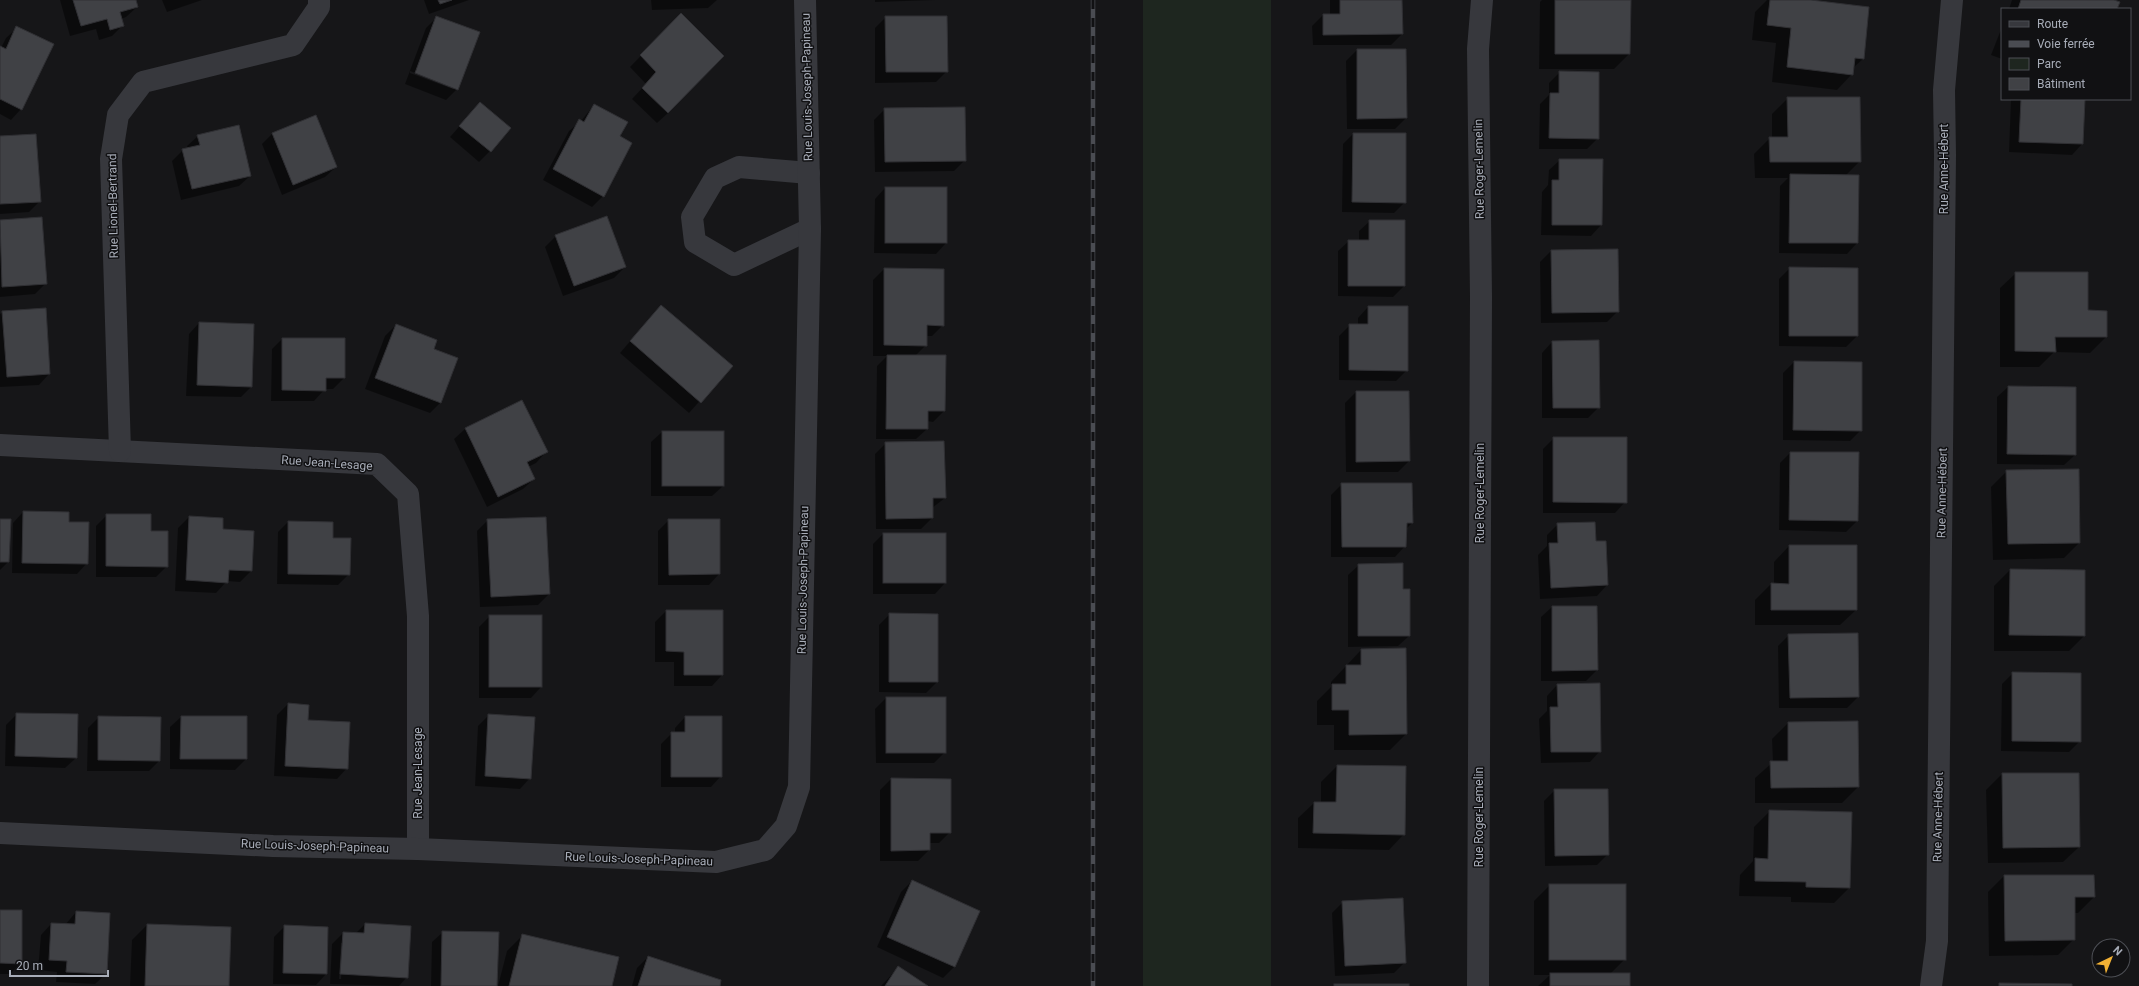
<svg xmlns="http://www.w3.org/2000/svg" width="2139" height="986" font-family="Roboto,sans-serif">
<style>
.green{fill:#1e261f}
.shadow{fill:#0007;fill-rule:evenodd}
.building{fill:#404145;stroke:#303034}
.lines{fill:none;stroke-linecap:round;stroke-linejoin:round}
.street{stroke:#37383d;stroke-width:22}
.rail-casing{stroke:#4a4c52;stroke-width:4.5}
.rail{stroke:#111113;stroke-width:3;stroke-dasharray:9;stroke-linecap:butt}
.labels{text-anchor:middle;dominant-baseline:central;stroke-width:3;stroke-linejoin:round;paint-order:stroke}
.street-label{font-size:12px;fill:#a8adb8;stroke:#111113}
</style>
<rect width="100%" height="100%" fill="#161618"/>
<!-- green -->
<rect class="green" x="1143" y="0" width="128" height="986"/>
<!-- shadow -->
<g class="shadow">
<polygon points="60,0 135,0 137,7 126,17 121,19 123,25 112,36 99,40 96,29 70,36"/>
<polygon points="162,0 202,0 167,12"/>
<polygon points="424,0 469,0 429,14"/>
<polygon points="651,0 717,0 708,8 652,10"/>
<polygon points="875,0 935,0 875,2"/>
<polygon points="1330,0 1401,0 1402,34 1391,45 1313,45 1312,26 1323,15 1330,15"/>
<polygon points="1542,0 1630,0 1629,54 1614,69 1539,69 1540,2"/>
<polygon points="1767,0 1802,0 1863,59 1853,68 1852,74 1837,90 1772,82 1776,43 1752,40 1755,12"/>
<polygon points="2012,0 2112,0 2116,9 2009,9"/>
<polygon points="681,15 668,113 657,123 632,99 646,84 630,67"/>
<path d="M437,17l20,72 -11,11 -41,-16 21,-56zM410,71l43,16v2l-43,-16z"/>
<polygon points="886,17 947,71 936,82 875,83 875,28"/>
<polygon points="2002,27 2002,59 1991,55"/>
<polygon points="17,28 21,109 11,120 0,114 0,47 1,48 6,38"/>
<polygon points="1357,50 1406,118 1395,129 1347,129 1346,61"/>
<polygon points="1560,72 1598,138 1587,149 1539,149 1540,104 1549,95 1549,83"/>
<polygon points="1788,98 1860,161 1845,176 1858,176 1857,243 1847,254 1779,253 1780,186 1788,178 1755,178 1754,154 1770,138 1772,138 1772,114"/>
<polygon points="2011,99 2084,99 2082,144 2072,155 2009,152"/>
<polygon points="480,103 490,151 479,162 450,137"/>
<polygon points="594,105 619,136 603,196 592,207 543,180 569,131 581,121"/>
<polygon points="885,109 965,160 954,171 875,172 874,120"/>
<polygon points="273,133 336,167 325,177 282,195 262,144"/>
<polygon points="1353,134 1405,202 1394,213 1342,212 1343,144"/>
<polygon points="198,136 250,176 239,186 181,200 172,161 183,150 188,149 187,146"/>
<polygon points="0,137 40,201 29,212 0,214"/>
<polygon points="1560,160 1601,225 1591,236 1541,235 1542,192 1548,185 1549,170"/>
<polygon points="885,188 946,243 936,254 874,253 875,199"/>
<polygon points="41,218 45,284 35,294 0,297 0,221"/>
<polygon points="1370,221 1404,286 1393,297 1338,296 1338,251 1349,241 1359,241 1359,231"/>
<polygon points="556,236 625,267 614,278 563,296 545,247"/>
<polygon points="1551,251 1618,311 1607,322 1541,323 1540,262"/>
<polygon points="1790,268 1857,336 1846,347 1779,346 1779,279"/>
<polygon points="884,269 943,325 932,336 926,336 926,345 915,356 944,411 933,422 927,421 927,429 916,439 876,439 877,366 887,356 873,356 873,280"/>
<polygon points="2016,273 2106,337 2090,353 2054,352 2039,367 2000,367 2000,288"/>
<polygon points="1368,307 1407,370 1396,381 1339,380 1339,336 1350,325 1358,325 1358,318"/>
<polygon points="3,312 49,374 39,385 0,387 0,314"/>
<polygon points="651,317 731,366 689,413 620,353"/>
<polygon points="199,323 251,387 241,397 186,396 189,334"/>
<polygon points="396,325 440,403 430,413 365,389 385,336"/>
<polygon points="282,339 344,378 333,389 325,389 314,401 271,401 272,349"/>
<polygon points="1552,342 1599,407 1588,418 1542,418 1542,353"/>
<polygon points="1794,362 1861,430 1850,441 1783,440 1783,373"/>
<polygon points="2008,387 2075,455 2064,465 1997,464 1997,397"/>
<polygon points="1356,392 1408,392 1409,461 1398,472 1346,472 1345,403"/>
<polygon points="522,402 546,452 536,463 528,467 534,479 523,489 487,507 454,439 465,429"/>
<polygon points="662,432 723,486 712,496 651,496 651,442"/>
<polygon points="1554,438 1625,502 1615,513 1543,513 1543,449"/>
<polygon points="886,443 945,498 932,508 932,518 921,529 876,529 875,454"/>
<polygon points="1790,453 1857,521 1846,532 1779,530 1780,463"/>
<polygon points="2007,471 2079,543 2064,558 1993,560 1991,487"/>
<polygon points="1342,484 1412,523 1406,529 1405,546 1395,557 1331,557 1331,495"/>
<polygon points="23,512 68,523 87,563 77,574 12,573 13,523"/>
<polygon points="107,515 150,532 167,566 156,577 96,577 96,526"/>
<polygon points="189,517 251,571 240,582 227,581 216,593 175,591 178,528"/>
<polygon points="0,520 8,562 0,570"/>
<polygon points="488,520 549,594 538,605 480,607 477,531"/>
<polygon points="669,520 719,520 719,574 709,585 658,585 658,531"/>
<polygon points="288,522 332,539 349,574 338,585 277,584 278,532"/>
<polygon points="1558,524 1595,542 1607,585 1597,596 1540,599 1538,555 1547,546 1547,535"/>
<polygon points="883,534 945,583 935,594 873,594 873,544"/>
<polygon points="1789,546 1856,610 1840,625 1755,625 1755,600 1771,584 1774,584 1774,562"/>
<polygon points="1359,565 1402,590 1409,636 1398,646 1348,647 1348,575"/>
<polygon points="2010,570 2084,571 2084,636 2069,651 1994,651 1994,586"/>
<polygon points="1552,607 1596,607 1597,670 1586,681 1541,681 1541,617"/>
<polygon points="666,611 722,611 722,675 712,686 674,686 674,662 655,662 655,622"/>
<polygon points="890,614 937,682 926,693 879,692 879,625"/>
<polygon points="490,616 541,687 531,698 479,698 479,627"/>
<polygon points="1789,635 1858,697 1847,708 1779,708 1778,646"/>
<polygon points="1405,649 1406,734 1390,750 1334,750 1334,725 1317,725 1317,701 1331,687 1331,682 1361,650"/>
<polygon points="2013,673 2080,741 2069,752 2001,751 2002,684"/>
<polygon points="1557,685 1600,751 1590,762 1541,763 1539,719 1547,711 1547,696"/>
<polygon points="886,698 945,752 934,763 876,763 875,709"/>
<polygon points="288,704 307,721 347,768 337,779 274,776 277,715"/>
<polygon points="17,714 76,758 65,768 5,766 6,725"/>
<polygon points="489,715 530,778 520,789 475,786 478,726"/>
<polygon points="99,717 159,761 149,771 87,771 88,728"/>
<polygon points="181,717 246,717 246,759 235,770 170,769 170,727"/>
<polygon points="685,717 721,776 711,787 661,787 661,744 672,733 675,733 675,728"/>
<polygon points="1788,723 1858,787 1842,803 1755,803 1755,778 1773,762 1772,739"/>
<polygon points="1337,766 1404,834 1389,850 1298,848 1298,818 1314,803 1321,803 1321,782"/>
<polygon points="2002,774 2079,847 2063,862 1988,863 1986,790"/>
<polygon points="891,779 950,832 939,843 929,843 929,850 918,861 880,861 880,790"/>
<polygon points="1555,790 1608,854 1597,865 1545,866 1544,801"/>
<polygon points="1770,811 1849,888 1834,903 1791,902 1791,897 1739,896 1740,875 1753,861 1754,827"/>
<polygon points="2004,876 2093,876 2094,897 2078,913 2074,913 2074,939 2058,955 1989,956 1988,892"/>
<polygon points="912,881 979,912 954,967 943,978 877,947 901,892"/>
<polygon points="1550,885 1625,959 1610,974 1629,986 1538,986 1550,975 1534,975 1534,901"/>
<polygon points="1343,902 1405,962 1394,973 1335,976 1332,913"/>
<polygon points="0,911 21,963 10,974 0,974"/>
<polygon points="76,912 106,974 95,984 56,982 57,972 38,970 41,935 51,924 65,925"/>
<path d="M365,924l42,53 -8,9 -69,-2 2,-40 11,-11 12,1zM341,943h2l-2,36h-2z"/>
<polygon points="147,925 228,986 130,986 132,940"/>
<polygon points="285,926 327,928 326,974 316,985 273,984 274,937"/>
<polygon points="443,932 496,986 431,986 432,942"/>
<polygon points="523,935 611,986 498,986 507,951"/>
<polygon points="648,957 719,986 632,986 637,968"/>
<polygon points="898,968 926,986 881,986"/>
</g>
<!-- building -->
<g class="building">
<polygon points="73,0 136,0 138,7 120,12 124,26 110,30 107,19 81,26"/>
<polygon points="438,0 452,0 440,4"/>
<polygon points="1340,0 1402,0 1403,34 1323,35 1323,14 1340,14"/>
<polygon points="1555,0 1631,0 1630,54 1555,54"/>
<polygon points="1770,0 1811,0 1869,7 1864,59 1855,58 1853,75 1787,67 1791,28 1767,25"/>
<polygon points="2021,0 2114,0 2120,2 2117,9 2018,9"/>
<polygon points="681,13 724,56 668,113 642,88 656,72 640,55"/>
<polygon points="436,16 480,32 458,90 415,73"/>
<polygon points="885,16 947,16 948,72 886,72"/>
<polygon points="16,26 54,44 22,110 0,99 0,46 6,49"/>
<polygon points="1357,49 1406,49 1407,118 1357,119"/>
<polygon points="1559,71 1599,72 1599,139 1549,138 1550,93 1559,93"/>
<polygon points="1787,97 1860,97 1861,162 1770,162 1769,137 1788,137"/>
<polygon points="2021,99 2085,99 2083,144 2019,142"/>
<polygon points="480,102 511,128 491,152 459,126"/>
<polygon points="594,104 628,122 620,136 632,143 604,197 553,169 579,119 584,122"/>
<polygon points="965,107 966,161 885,162 884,108"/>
<polygon points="316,115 337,167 293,185 272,133"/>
<polygon points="239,125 251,176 192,189 182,149 200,145 197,135"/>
<polygon points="1353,133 1406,133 1406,203 1352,202"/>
<polygon points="36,134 41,202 0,204 0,136"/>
<polygon points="1559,159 1603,159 1602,225 1552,225 1552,180 1559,180"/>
<polygon points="1790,174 1859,175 1858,243 1789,243"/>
<rect x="885" y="187" width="62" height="56"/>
<polygon points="607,216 626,267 574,286 555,235"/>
<polygon points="42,217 47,284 2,287 0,220"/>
<polygon points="1369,220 1405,220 1405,286 1348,286 1348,240 1369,240"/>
<polygon points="1618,249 1619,312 1552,313 1551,250"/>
<polygon points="1789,267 1858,268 1858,336 1789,336"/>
<polygon points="884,268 944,269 944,326 927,325 927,346 884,345"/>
<polygon points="2015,272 2088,272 2088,310 2107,311 2107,337 2055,337 2056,352 2015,351"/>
<polygon points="661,305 733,366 701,403 630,341"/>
<polygon points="1368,306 1408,306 1408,371 1349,370 1349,324 1368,324"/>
<polygon points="46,308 50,374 7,377 2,311"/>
<polygon points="199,322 254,324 252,387 197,385"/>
<polygon points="396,324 437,340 434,349 458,358 441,403 375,378"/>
<polygon points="282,338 345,338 345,378 326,378 326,391 282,390"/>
<polygon points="1599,340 1600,408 1553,408 1552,341"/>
<polygon points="887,355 946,355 945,411 928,411 928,429 886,429"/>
<polygon points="1794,361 1862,362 1862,431 1793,430"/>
<polygon points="2008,386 2076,387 2076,455 2007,454"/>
<polygon points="1356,391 1409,391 1410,461 1356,462"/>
<polygon points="522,400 548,452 527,462 535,479 498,497 465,428"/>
<rect x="662" y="431" width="62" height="55"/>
<polygon points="1553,437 1627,437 1627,503 1553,502"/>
<polygon points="944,441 946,498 933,498 933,518 886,519 885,442"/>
<polygon points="1790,452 1859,452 1858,521 1789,520"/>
<polygon points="2079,469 2080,543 2008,544 2006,470"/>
<polygon points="1341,483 1412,483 1413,523 1407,523 1406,547 1342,547"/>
<polygon points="23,511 69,512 69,522 89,522 88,564 22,563"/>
<polygon points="106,514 151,514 151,531 168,531 168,567 106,566"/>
<polygon points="189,516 223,518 223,529 254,531 252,571 229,570 228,583 186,580"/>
<polygon points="546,517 550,594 491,597 487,519"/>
<polygon points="0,519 11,519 9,562 0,562"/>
<polygon points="668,519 720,519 720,574 669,575"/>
<polygon points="288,521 333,522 333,538 351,538 350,575 288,574"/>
<polygon points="1595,522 1596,541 1606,541 1608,585 1551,588 1549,543 1558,543 1557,523"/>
<rect x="883" y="533" width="63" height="50"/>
<polygon points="1789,545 1857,545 1857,610 1771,610 1771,583 1789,584"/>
<polygon points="1403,563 1403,589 1410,589 1410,636 1358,636 1358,564"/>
<polygon points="2010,569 2085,570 2085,636 2009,635"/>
<polygon points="1552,606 1597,606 1598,670 1552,671"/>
<polygon points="666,610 723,610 723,675 684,675 684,652 666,651"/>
<polygon points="889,613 938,614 938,682 889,682"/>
<rect x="489" y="615" width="53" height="72"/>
<polygon points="1858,633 1859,697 1790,698 1788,634"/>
<polygon points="1406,648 1407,734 1349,735 1349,710 1332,710 1332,684 1346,684 1346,665 1361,665 1361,649"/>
<polygon points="2012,672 2081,673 2081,742 2012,741"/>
<polygon points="1600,683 1601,752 1551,752 1550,707 1558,707 1557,684"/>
<rect x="886" y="697" width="60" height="56"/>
<polygon points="288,703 309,705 308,720 350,722 348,769 285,766"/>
<polygon points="16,713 78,714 77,758 15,756"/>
<polygon points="488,714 535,717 531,779 485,776"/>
<polygon points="98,716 161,717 160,761 98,760"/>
<polygon points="181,716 247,716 247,759 180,759"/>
<polygon points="685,716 722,716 722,777 671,777 671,732 685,732"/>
<polygon points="1858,721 1859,787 1771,788 1770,761 1788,761 1788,722"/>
<polygon points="1337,765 1406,766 1405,835 1313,833 1314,802 1336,802"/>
<polygon points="2002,773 2079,773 2080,847 2003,848"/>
<polygon points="891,778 951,779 951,833 930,833 930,850 891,851"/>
<polygon points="1554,789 1608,789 1609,855 1555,856"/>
<polygon points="1769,810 1852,812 1850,888 1806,887 1806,882 1755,881 1755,858 1768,859"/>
<polygon points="2004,875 2094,875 2095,897 2075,897 2075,940 2005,941"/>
<polygon points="912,880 980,911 955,967 887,937"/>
<rect x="1549" y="884" width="77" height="76"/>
<polygon points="1403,898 1406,963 1345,966 1342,901"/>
<polygon points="0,910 22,910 22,964 0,963"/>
<polygon points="76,911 110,913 107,974 66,972 67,961 49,960 51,923 75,924"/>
<polygon points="365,923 411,926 408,978 340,974 343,932 364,933"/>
<polygon points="147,924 231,927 229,986 145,986"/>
<polygon points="284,925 328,927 327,974 283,973"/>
<polygon points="442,931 499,932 497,986 441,986"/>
<polygon points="522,934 619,957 612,986 509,986"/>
<polygon points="648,956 721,980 720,986 638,986"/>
<polygon points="898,966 928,986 885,986"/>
<rect x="1550" y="973" width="80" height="13"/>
<polygon points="1999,983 2072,984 2072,986 1999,986"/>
<rect x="1334" y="984" width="75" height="2"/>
</g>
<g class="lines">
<!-- street -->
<g class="street">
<polyline points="809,173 739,167 715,178 692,217 695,242 734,265 810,229"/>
<polyline points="0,445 377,464 408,494 418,616 418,849"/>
<polyline points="120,451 111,159 118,115 143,82 293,45 319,7 319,0"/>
<polyline points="0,833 273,846 418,849 716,862 765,850 786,826 799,787 810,229 805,0"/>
<polyline points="1478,986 1481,297 1478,49 1482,0"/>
<polyline points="1931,986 1937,941 1945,155 1944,90 1952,0"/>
</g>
<defs>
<polyline id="rail" points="1093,0 1093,986"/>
</defs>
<!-- rail casing -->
<use href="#rail" class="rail-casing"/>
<!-- rail -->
<use href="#rail" class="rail"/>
</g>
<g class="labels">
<!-- street labels -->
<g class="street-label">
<text transform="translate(807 87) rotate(-91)">Rue Louis-Joseph-Papineau</text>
<text transform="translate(1479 169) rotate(-91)">Rue Roger-Lemelin</text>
<text transform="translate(1944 169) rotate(-90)">Rue Anne-Hébert</text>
<text transform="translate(113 206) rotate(-91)">Rue Lionel-Bertrand</text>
<text transform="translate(327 463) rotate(4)">Rue Jean-Lesage</text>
<text transform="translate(1480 493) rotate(-90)">Rue Roger-Lemelin</text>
<text transform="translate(1942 493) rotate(-89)">Rue Anne-Hébert</text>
<text transform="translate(803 580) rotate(-89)">Rue Louis-Joseph-Papineau</text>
<text transform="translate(418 773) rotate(-90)">Rue Jean-Lesage</text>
<text transform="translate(1479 817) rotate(-90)">Rue Roger-Lemelin</text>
<text transform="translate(1938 817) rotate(-89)">Rue Anne-Hébert</text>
<text transform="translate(315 846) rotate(2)">Rue Louis-Joseph-Papineau</text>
<text transform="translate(639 859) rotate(2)">Rue Louis-Joseph-Papineau</text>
</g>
</g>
<!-- legend -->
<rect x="2001" y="8" width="130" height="92" fill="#111113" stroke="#4d4f55"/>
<rect x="2009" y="21" width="20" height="6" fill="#37383d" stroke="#4d4f55"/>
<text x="2037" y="28" font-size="12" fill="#a8adb8">Route</text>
<rect x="2009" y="41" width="20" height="6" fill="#4a4c52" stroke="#4d4f55"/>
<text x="2037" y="48" font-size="12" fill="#a8adb8">Voie ferrée</text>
<rect x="2009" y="58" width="20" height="12" fill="#1e261f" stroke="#4d4f55"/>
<text x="2037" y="68" font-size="12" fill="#a8adb8">Parc</text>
<rect x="2009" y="78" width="20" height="12" fill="#404145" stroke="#4d4f55"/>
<text x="2037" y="88" font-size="12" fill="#a8adb8">Bâtiment</text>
<!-- north arrow -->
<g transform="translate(2111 958) rotate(43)"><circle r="19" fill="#111113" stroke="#4d4f55"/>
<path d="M0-3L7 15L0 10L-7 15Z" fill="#f2b134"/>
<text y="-6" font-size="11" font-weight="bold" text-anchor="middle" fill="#a8adb8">N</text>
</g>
<!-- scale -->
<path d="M10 970v6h98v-6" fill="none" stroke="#a8adb8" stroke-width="2"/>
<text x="16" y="970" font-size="12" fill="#a8adb8" stroke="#111113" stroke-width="3" paint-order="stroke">20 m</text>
</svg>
